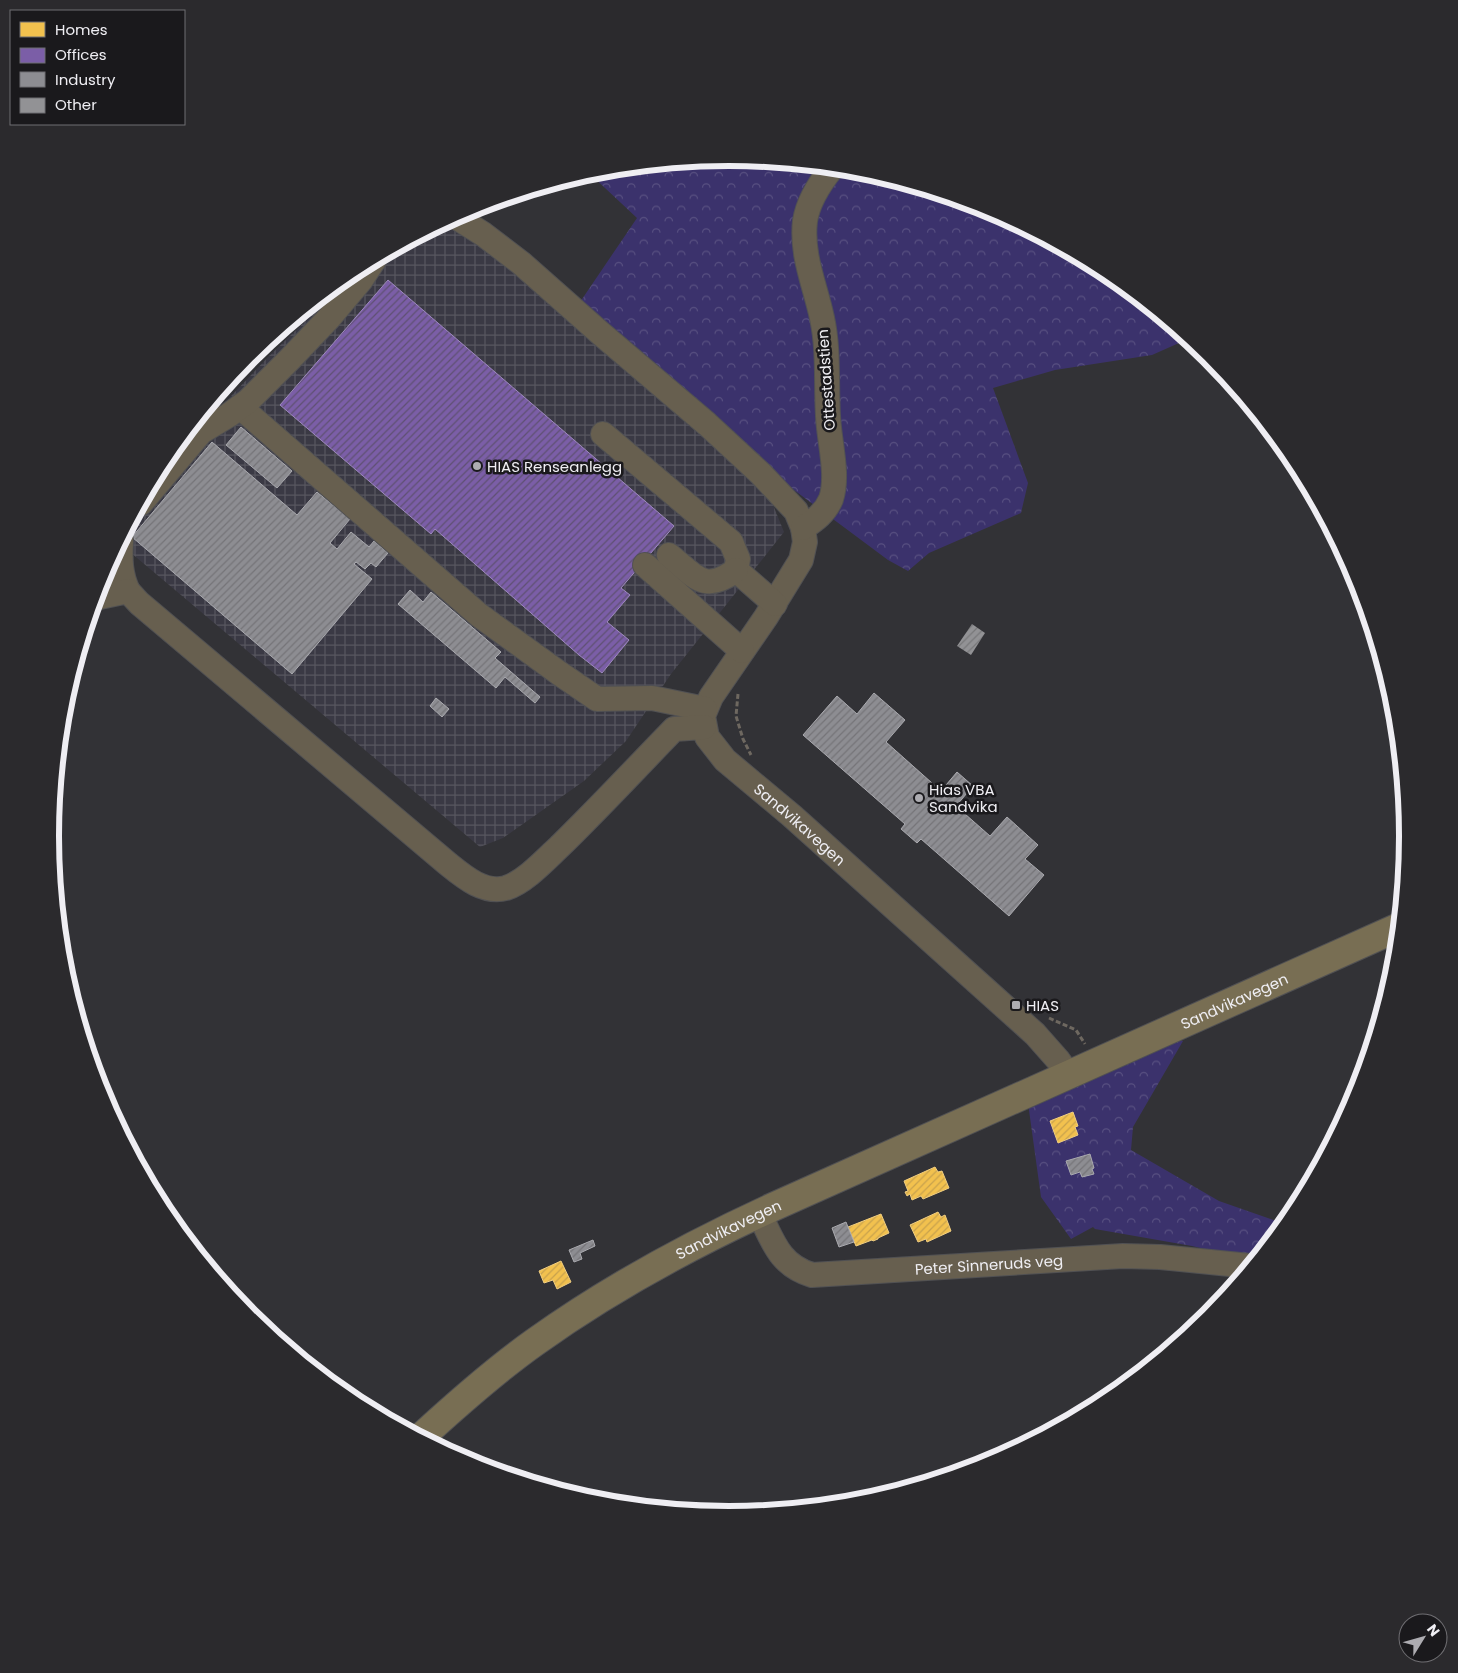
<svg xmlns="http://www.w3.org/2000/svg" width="1458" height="1673" font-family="Poppins,sans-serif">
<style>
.industrial{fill:url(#industrial-grid)}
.forest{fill:url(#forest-crowns)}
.homes{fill:url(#homes-hatch);stroke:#f1ce80}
.offices{fill:url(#offices-hatch);stroke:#9e89be}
.industry{fill:url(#industry-hatch);stroke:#aaaaaf}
.building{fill:url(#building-hatch)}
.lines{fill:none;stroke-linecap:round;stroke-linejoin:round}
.minor-casing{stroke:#515153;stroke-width:26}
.major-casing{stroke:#515153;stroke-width:30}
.path{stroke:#6e6860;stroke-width:3;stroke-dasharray:5 2.5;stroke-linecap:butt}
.minor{stroke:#675f4f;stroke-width:24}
.major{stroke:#786e53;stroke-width:28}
.poi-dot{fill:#adacb1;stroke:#1a191c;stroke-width:2}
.labels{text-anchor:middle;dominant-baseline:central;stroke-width:5;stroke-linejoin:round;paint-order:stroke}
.street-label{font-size:15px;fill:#efeef3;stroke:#1a191c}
.poi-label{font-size:15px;fill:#efeef3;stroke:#1a191c;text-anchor:start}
.rim{fill:none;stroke:#efeef3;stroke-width:6}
</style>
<defs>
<pattern id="industrial-grid" width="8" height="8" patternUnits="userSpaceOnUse" patternTransform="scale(1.25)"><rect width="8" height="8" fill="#3a3944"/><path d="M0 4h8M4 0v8" fill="none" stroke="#57565f"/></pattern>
<pattern id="forest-crowns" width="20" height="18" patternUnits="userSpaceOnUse" patternTransform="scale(1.25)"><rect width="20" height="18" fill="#3b326c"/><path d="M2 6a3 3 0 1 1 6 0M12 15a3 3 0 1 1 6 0" fill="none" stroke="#585081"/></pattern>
<pattern id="homes-hatch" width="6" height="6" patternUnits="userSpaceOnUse" patternTransform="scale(1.25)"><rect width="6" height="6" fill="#f2c14e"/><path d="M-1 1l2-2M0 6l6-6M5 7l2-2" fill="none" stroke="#c8a24d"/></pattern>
<pattern id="offices-hatch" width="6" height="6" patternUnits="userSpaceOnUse" patternTransform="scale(1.25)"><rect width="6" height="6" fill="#7b5ea7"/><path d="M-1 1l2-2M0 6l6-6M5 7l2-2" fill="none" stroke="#5f5173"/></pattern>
<pattern id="industry-hatch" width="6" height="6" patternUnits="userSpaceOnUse" patternTransform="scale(1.25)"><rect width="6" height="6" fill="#8d8d92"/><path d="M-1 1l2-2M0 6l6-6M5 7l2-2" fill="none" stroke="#757478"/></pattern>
<pattern id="building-hatch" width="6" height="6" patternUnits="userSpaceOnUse" patternTransform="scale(1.25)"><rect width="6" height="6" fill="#929295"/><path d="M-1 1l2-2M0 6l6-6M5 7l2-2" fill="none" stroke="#78787a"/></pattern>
</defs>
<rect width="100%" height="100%" fill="#323236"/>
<!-- industrial -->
<polygon class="industrial" points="453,218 765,485 784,532 671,674 626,741 584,781 503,838 480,847 124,547 123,537 156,475 269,356 364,265"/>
<!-- forest -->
<g class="forest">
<polygon points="729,158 862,171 989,209 1106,272 1188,339 1152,355 1055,370 993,388 1028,483 1021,513 929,553 908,571 888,560 755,461 576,308 637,218 589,173 597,170"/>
<polygon points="1158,1037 1183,1041 1133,1127 1131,1150 1219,1201 1285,1224 1255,1261 1192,1246 1095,1229 1093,1227 1071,1239 1041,1197 1028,1103"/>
</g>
<!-- homes -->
<g class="homes">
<polygon points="1073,1112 1078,1126 1075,1127 1078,1135 1058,1143 1050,1121"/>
<polygon points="935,1167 938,1172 942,1171 949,1188 923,1199 921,1196 912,1200 910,1194 907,1196 905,1192 908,1191 904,1181"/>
<polygon points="938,1212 941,1217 945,1215 951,1231 927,1242 926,1239 918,1242 910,1225"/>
<polygon points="881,1214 889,1233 878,1238 878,1239 873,1241 872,1240 856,1246 848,1227"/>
<polygon points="561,1261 571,1282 557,1289 553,1280 544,1283 539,1271"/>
</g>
<!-- offices -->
<polygon class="offices" points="388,280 674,526 621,588 630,595 607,622 629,640 602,673 579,655 435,529 431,534 280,405"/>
<!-- industry -->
<g class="industry">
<polygon points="241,427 292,471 277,488 226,445"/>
<polygon points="212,442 297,515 317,492 350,519 330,543 337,549 351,532 369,547 374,541 388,553 376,567 371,563 365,569 356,562 354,564 372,579 292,674 132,537"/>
<polygon points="410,590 423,602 431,592 501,652 495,658 540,697 535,703 505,677 496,688 398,604"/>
<polygon points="874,693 905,720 886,742 941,791 957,772 973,786 956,806 990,836 1007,817 1038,845 1025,859 1044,875 1009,916 921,839 917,843 901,829 905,824 803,735 837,696 857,714"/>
<polygon points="436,698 449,709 442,717 430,706"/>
<polygon points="1090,1154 1094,1168 1092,1169 1094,1174 1082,1177 1080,1172 1071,1175 1066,1161"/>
<polygon points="846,1222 854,1242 839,1247 832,1228"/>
<polygon points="593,1240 595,1246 580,1253 582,1259 574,1262 569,1250"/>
</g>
<!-- building -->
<polygon class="building" points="972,624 985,633 971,655 957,646"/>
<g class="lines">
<defs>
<g id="minor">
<path id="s1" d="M456,217l27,17 38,29 78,69 108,92 54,50 35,37 7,17 2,14 -4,18 -35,57 -55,80 -8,19 4,21 18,23 67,56 243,218 23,26 10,14"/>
<polyline points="240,407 479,615 559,673 597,699 652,698 705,709"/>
<polyline points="603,434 731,542 738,559 736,570 775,604"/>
<polyline points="141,503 201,432 229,415 248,401 290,359 329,318 361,280 374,260"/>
<path d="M803,528c12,-8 22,-15 28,-29 8,-24 -2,-58 -3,-83 -2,-33 1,-66 -6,-98 -7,-33 -21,-63 -17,-97 3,-20 15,-38 27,-53"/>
<path d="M121,541c-1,18 -1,33 7,50"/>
<path d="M669,555c26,21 35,39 67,15"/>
<polyline points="645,565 742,651"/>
<path d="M95,598l33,-7 11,12 309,261c16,13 36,30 58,24 19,-6 40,-29 54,-42 39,-38 76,-78 114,-117l30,-2"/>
<path id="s2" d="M759,1213c14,28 20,52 53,62l311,-19 37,1 90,9"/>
</g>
<g id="major">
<path id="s3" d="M420,1438c37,-34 74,-67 115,-96 74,-53 155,-97 238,-135l626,-280"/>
</g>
</defs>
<!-- minor casing -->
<use href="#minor" class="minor-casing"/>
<!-- major casing -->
<use href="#major" class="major-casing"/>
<!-- path -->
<g class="path">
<polyline points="802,165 803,173"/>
<polyline points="738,694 736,716 743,739 751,755"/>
<polyline points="1049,1018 1076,1030 1085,1044"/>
</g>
<!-- minor -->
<use href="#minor" class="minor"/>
<!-- major -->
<use href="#major" class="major"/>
</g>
<!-- markers -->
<g class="poi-dot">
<circle cx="477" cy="466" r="5"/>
<circle cx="919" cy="798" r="5"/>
<rect x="1011" y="1000" width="10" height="10" rx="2.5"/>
</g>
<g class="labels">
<!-- street labels -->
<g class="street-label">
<text transform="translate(826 380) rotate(-94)">Ottestadstien</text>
<text stroke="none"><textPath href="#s1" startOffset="835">Sandvikavegen</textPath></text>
<text stroke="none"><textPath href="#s3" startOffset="929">Sandvikavegen</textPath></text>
<text stroke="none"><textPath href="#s3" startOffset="374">Sandvikavegen</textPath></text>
<text stroke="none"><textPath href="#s2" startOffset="262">Peter Sinneruds veg</textPath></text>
</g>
<!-- poi labels -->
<g class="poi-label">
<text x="487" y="466">HIAS Renseanlegg</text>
<text x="929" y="789">Hias VBA<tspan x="929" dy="17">Sandvika</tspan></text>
<text x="1026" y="1005">HIAS</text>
</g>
</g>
<!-- crop -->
<path d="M0 0H1458V1673H0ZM59 836a670 670 0 1 1 1340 0a670 670 0 1 1-1340 0Z" fill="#2b2a2d" fill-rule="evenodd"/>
<path class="rim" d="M59 836a670 670 0 1 1 1340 0a670 670 0 1 1-1340 0Z"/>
<!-- legend -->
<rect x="10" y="10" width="175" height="115" fill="#1a191c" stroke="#6f6e72"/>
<rect x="20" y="22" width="25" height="15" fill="#f2c14e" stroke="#6f6e72"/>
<text x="55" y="35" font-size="15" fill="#efeef3">Homes</text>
<rect x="20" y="48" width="25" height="15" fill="#7b5ea7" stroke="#6f6e72"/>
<text x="55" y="60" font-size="15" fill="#efeef3">Offices</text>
<rect x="20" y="72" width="25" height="15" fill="#8d8d92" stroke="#6f6e72"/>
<text x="55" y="85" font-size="15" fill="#efeef3">Industry</text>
<rect x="20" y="98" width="25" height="15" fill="#929295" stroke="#6f6e72"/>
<text x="55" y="110" font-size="15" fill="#efeef3">Other</text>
<!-- north arrow -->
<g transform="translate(1423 1638) rotate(53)"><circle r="24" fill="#1a191c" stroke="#6f6e72"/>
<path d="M0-4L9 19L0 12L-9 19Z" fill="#adacb1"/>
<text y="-8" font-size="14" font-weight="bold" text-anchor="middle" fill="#efeef3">N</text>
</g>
</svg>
